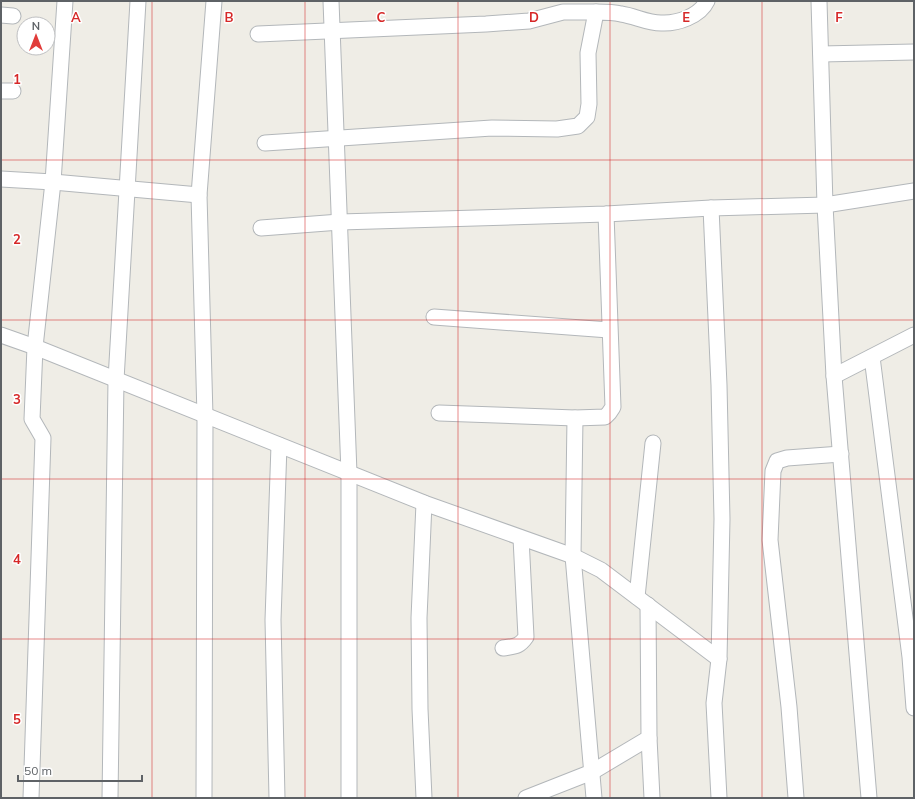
<svg xmlns="http://www.w3.org/2000/svg" width="915" height="799" font-family="Mulish,sans-serif">
<style>
.lines{fill:none;stroke-linecap:round;stroke-linejoin:round}
.street-casing{stroke:#b3b7ba;stroke-width:17}
.street{stroke:#fff;stroke-width:15}
.grid{fill:none;stroke:#d62828;stroke-width:1;stroke-opacity:0.55}
.grid-label{font-size:13px;text-anchor:middle;font-weight:bold;fill:#d62828;stroke:#fff;stroke-width:3;stroke-linejoin:round;paint-order:stroke}
</style>
<rect width="100%" height="100%" fill="#efede6"/>
<g class="lines">
<defs>
<g id="street">
<polyline points="331,1 349,473 349,798"/>
<polyline points="819,1 825,205 834,376 869,798"/>
<polyline points="1,15 13,16"/>
<polyline points="258,34 486,24 529,21 563,12 596,12"/>
<polyline points="821,54 914,52"/>
<polyline points="1,91 13,91"/>
<path d="M265,143l227,-15 65,1 21,-3 9,-9 2,-13 -1,-51 8,-41c9,0 17,0 25,2 14,2 26,9 40,9 16,1 39,-7 46,-22"/>
<polyline points="1,179 53,182 199,195"/>
<polyline points="711,208 719,385 722,519 719,659 714,703 719,798"/>
<polyline points="261,228 340,222 606,214 711,208 825,205 914,191"/>
<polyline points="434,317 609,330"/>
<polyline points="1,335 35,347 424,503 573,556 601,570 719,659"/>
<polyline points="872,357 910,657 914,708"/>
<polyline points="834,376 914,335"/>
<polyline points="439,413 575,418 605,417 609,413 613,407 606,214"/>
<polyline points="575,418 573,556 594,798"/>
<polyline points="424,503 419,618 420,709 424,798"/>
<polyline points="637,597 653,443"/>
<path d="M503,648c12,-2 16,-1 23,-11l-5,-99"/>
<polyline points="649,738 652,798"/>
<polyline points="31,798 43,438 32,419 35,347 53,182 65,1"/>
<polyline points="110,798 116,380 138,1"/>
<polyline points="204,798 205,416 199,195 214,1"/>
<polyline points="277,798 273,620 279,445"/>
<polyline points="526,798 592,772 649,738 648,605"/>
<polyline points="796,798 789,707 770,540 773,471 777,461 787,458 841,454"/>
</g>
</defs>
<!-- street casing -->
<use href="#street" class="street-casing"/>
<!-- street -->
<use href="#street" class="street"/>
</g>
<!-- grid -->
<path class="grid" d="M152,1v797M305,1v797M458,1v797M610,1v797M762,1v797M1,160h913M1,320h913M1,479h913M1,639h913"/>
<g class="grid-label">
<text x="76" y="22">A</text>
<text x="229" y="22">B</text>
<text x="381" y="22">C</text>
<text x="534" y="22">D</text>
<text x="686" y="22">E</text>
<text x="839" y="22">F</text>
<text x="17" y="84">1</text>
<text x="17" y="244">2</text>
<text x="17" y="404">3</text>
<text x="17" y="564">4</text>
<text x="17" y="724">5</text>
</g>
<!-- border -->
<rect width="915" height="799" fill="none" stroke="#5e6266" stroke-width="4"/>
<!-- north arrow -->
<g transform="translate(36 36)"><circle r="19" fill="#ffffff" stroke="#bfc0c2"/>
<path d="M0-3L7 15L0 10L-7 15Z" fill="#e13c3a"/>
<text y="-6" font-size="11" font-weight="bold" text-anchor="middle" fill="#5e6266">N</text>
</g>
<!-- scale -->
<path d="M18 775v6h124v-6" fill="none" stroke="#5e6266" stroke-width="2"/>
<text x="24" y="775" font-size="12" fill="#5e6266" stroke="#ffffff" stroke-width="3" paint-order="stroke">50 m</text>
</svg>
